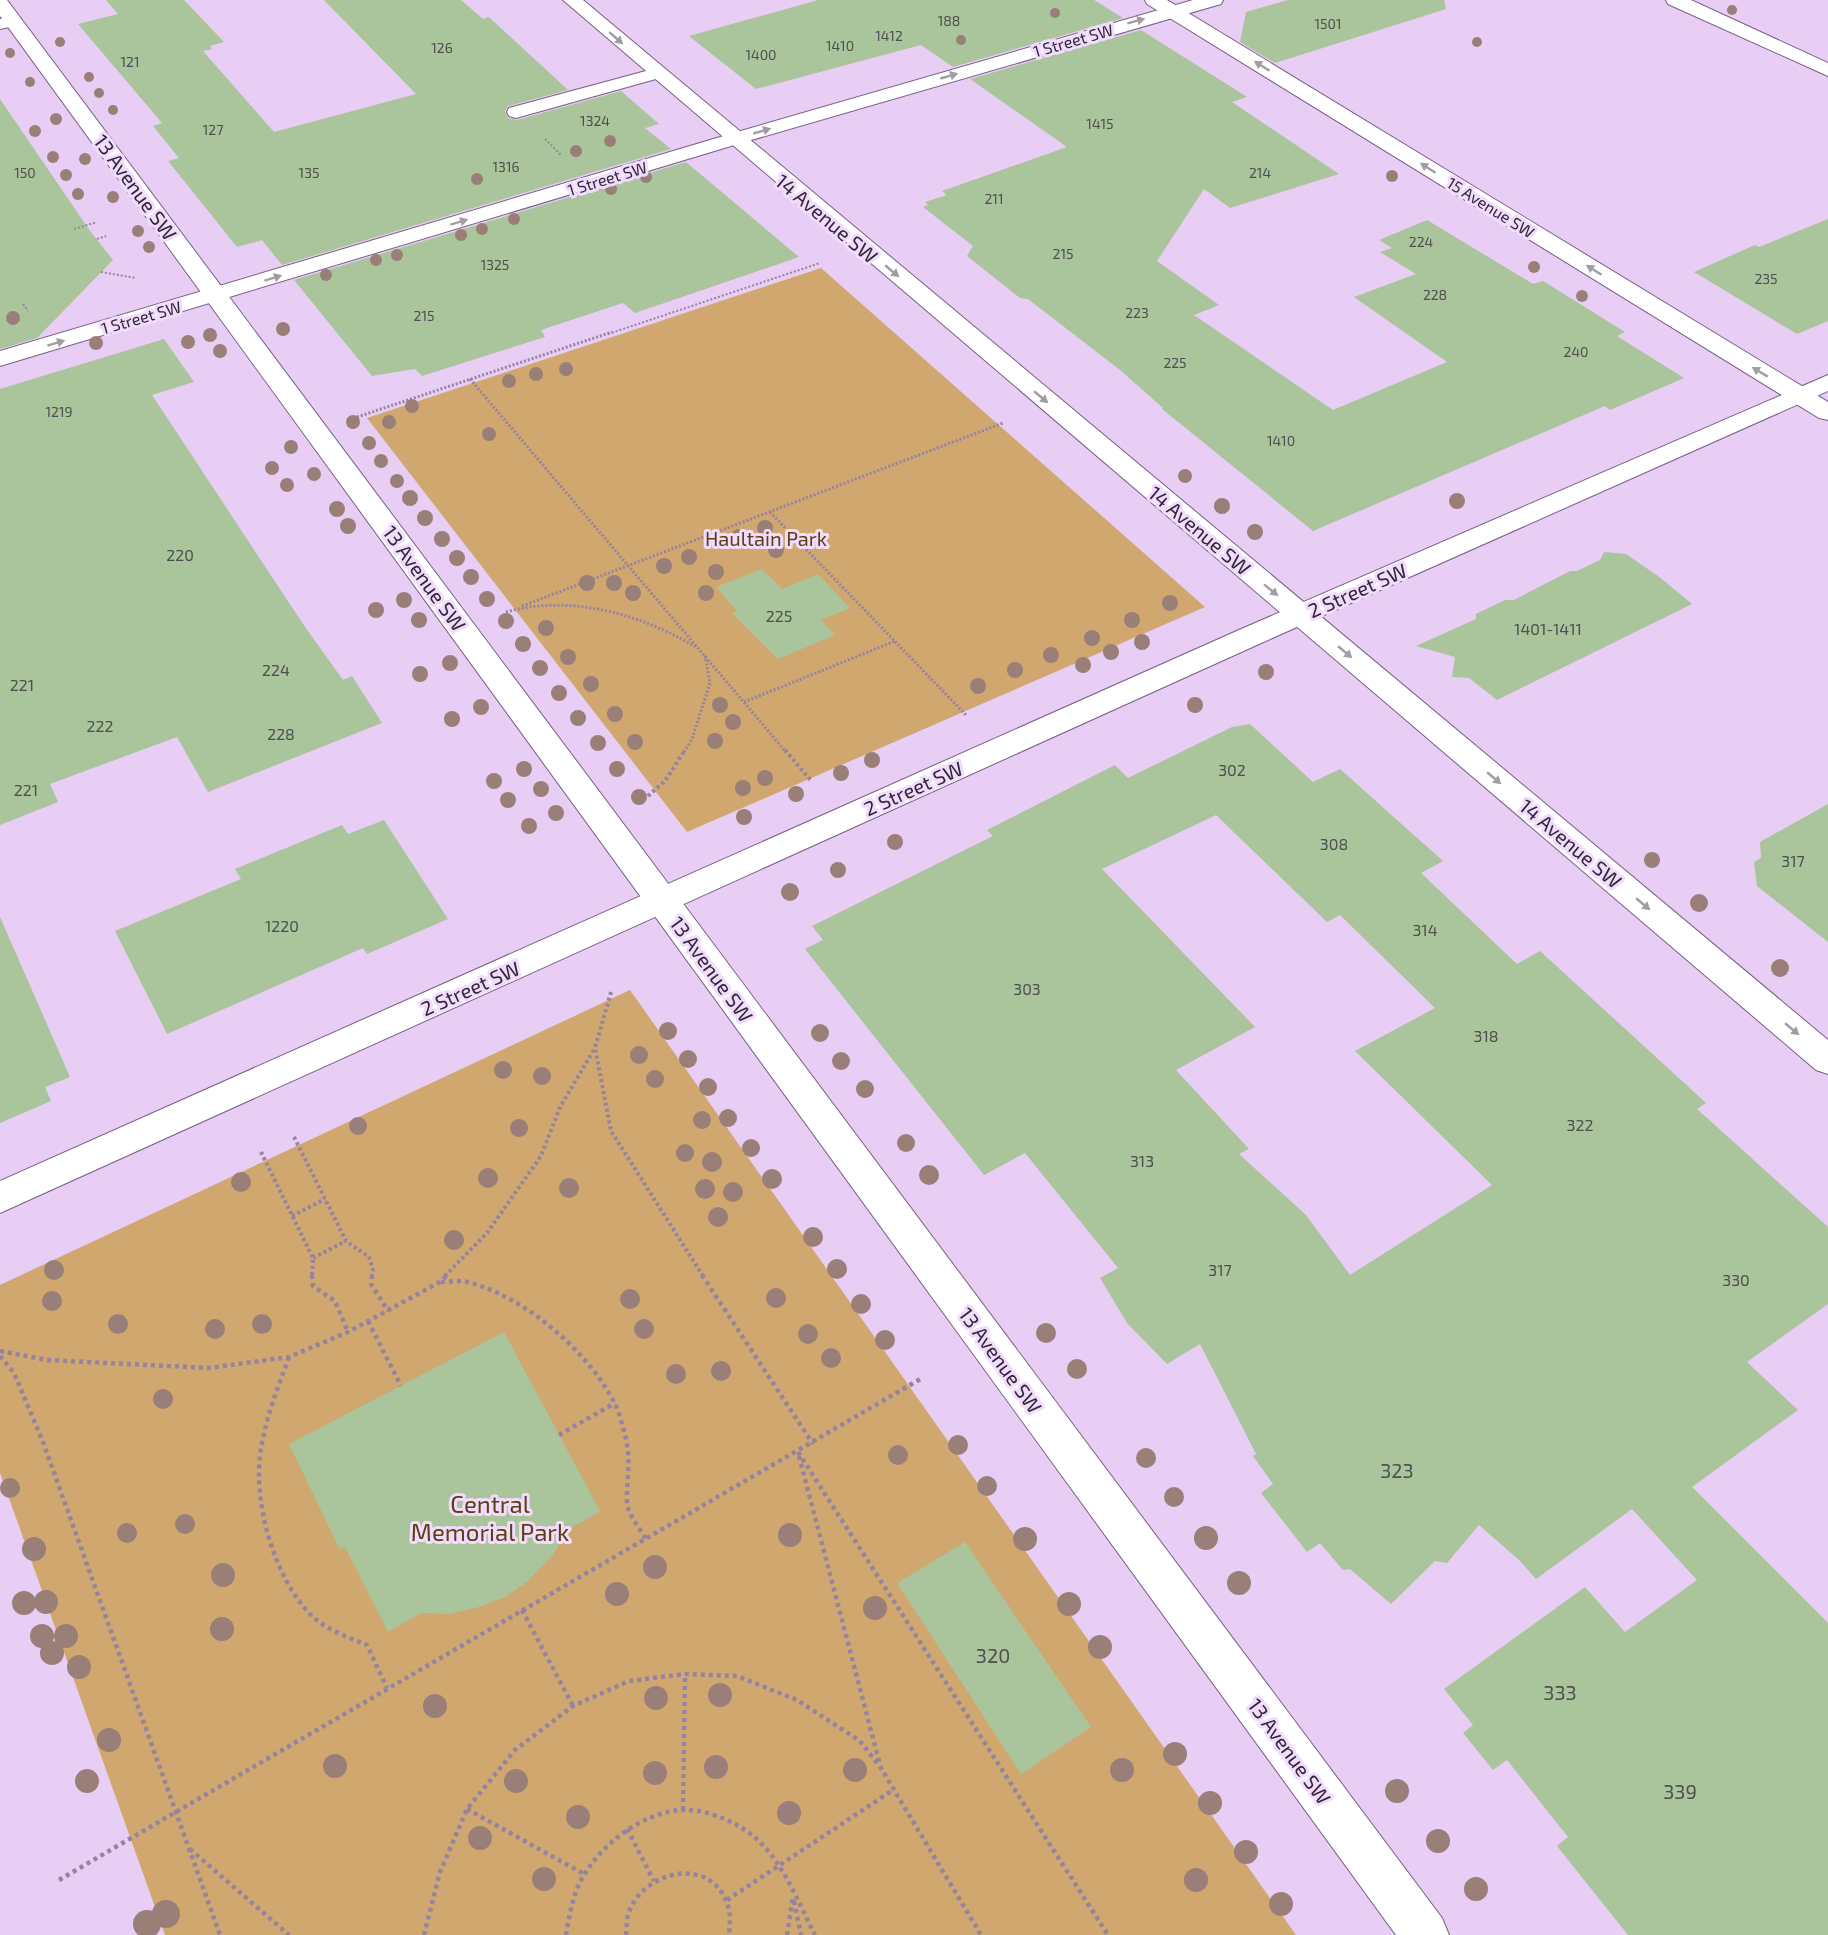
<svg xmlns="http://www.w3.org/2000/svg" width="1828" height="1935" font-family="'Exo 2',sans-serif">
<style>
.green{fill:#d0a76f}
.building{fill:#aac49b;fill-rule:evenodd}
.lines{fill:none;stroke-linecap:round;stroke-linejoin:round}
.service-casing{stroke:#775f83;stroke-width:2}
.minor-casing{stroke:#775f83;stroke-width:2}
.tertiary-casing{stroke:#775f83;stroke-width:2}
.secondary-casing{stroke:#775f83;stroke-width:2}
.path-far3{stroke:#9683a0;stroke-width:2;stroke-dasharray:2 2;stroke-linecap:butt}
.path-far2{stroke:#9683a0;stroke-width:3;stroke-dasharray:2 2;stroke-linecap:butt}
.path-far1{stroke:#9683a0;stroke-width:4;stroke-dasharray:3 3;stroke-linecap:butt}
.path{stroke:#9683a0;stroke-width:4.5;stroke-dasharray:4 4;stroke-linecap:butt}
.service{fill:#fff;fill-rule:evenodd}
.minor{fill:#fff;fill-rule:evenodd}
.tertiary{fill:#fff;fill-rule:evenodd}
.secondary{fill:#fff;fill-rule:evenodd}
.tree{fill:#9a7e78}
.oneway{fill:#a29da5}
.labels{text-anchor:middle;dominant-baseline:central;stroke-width:6;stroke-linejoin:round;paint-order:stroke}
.far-number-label{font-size:14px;fill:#4e4e4f}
.far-street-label{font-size:16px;fill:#302636;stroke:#f2dcfd}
.number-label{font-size:16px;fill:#4e4e4f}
.street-label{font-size:20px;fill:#302636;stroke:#f2dcfd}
.park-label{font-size:20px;fill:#5b3e12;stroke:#f2dcfd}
.near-number-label{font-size:20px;fill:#4e4e4f}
.near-park-label{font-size:24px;fill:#5b3e12;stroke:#f2dcfd}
</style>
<rect width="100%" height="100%" fill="#e8cdf5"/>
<!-- green -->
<g class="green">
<polygon points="821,268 1205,607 687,832 367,418"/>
<polygon points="630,990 1296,1935 165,1935 0,1473 0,1285"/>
</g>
<!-- building -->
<g class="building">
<polygon points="106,0 184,0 224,42 210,46 212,49 203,51 274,132 416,94 324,0 461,0 483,19 489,17 568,90 508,106 505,111 508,118 517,120 621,91 659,124 645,128 671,149 282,265 262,240 237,247 168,161 179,158 153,126 162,123 78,24 118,14"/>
<polygon points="818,0 1094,0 1123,18 953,67 921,45 756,89 689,36"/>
<polygon points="1288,0 1444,0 1446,9 1275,63 1240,42 1246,12"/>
<polygon points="1141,30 1247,97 1232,102 1339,174 1230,208 1204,189 1157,261 1219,305 1194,315 1333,410 1447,362 1354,297 1416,274 1380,252 1392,248 1379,240 1427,220 1533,284 1543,281 1625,332 1617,336 1684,378 1610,410 1605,406 1313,531 1162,409 1163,408 1120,370 1028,299 1020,298 967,256 973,246 923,207 928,205 925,202 947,195 942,191 1067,147 970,79"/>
<polygon points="0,99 90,231 113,260 37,338 0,349"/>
<polygon points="686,162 799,257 635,313 623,303 541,330 545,337 422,376 415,369 372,376 294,280"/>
<polygon points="1828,219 1828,321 1797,334 1694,272 1755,245 1759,247"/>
<polygon points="164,339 194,382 152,395 305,627 343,680 352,676 382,723 208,792 177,737 50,784 58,802 0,825 0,389"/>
<polygon points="1604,552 1626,554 1658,576 1692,604 1497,700 1469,678 1452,677 1455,657 1416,646 1476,619 1476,614 1505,600 1514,600 1570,571 1577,571 1600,560"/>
<polygon points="762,569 782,589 818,574 850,608 821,620 835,635 778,659 732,613 737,611 716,587"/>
<path d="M1250,724l63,58 27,-13 103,92 -22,12 96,91 23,-13 166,152 -9,6 131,118v77l-81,58 51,48 -106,77 136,136v312h-200l-71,-89 11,-9 -61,-77 -14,10 -30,-37 10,-8 -29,-36 141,-102 40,45 72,-52 -65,-71 -96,70 -17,-19 -40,-35 -32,38 -12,-2 -44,43 -41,-35 -7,1 -23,-27 -13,9 -46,-59 12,-9 -20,-28 3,-2 -56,-110 -33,20 -40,-41 -27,-45 18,-10 -93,-115 -41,22 -179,-226 18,-9 -11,-14 181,-90 -6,-6 128,-65 13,13 104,-51zM1216,815l111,107 13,-7 95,93 -80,43 137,134 -142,90 -44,-60 -67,-61 10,-5 -73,-79 79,-43 -153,-158z"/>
<polygon points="1828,804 1828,942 1757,886 1754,862 1761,858 1760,842"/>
<polygon points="384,820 448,919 367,954 363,948 167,1034 115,931 241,879 235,869 342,825 348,834"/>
<polygon points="0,917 70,1077 45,1087 51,1101 0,1123"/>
<polygon points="504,1332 600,1511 570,1529 552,1556 527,1582 505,1597 479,1607 448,1614 421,1613 388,1632 345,1547 340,1550 289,1444"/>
<polygon points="965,1542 1091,1727 1021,1774 897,1583"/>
</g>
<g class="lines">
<defs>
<g id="service">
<polygon points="13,16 19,17 22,21 19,25 0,29 0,19"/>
<polygon points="657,68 663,69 666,73 663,77 516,118 509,116 507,112 509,108"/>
</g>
<g id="minor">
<polygon points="0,0 7,0 1442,1918 1449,1935 1396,1935 0,16"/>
<polygon points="563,0 583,0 1828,1040 1828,1074 1816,1070"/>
<polygon points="1145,0 1167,0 1828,402 1828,420 1819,418 1147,4"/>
</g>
<g id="tertiary">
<polygon points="1193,0 1223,0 1221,4 741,143 0,366 0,351 727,135"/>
<polygon points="1828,375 1828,391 1259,644 0,1213 0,1181 1239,630"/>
</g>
<polygon id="secondary" points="1666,0 1691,0 1828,63 1828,76 1668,4"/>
</defs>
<!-- service casing -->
<use href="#service" class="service-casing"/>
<!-- minor casing -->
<use href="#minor" class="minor-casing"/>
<!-- tertiary casing -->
<use href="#tertiary" class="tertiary-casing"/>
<!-- secondary casing -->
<use href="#secondary" class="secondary-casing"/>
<!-- path-far3 -->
<g class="path-far3">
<polyline points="545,139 561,155"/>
<polyline points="74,229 97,222"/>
<polyline points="97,239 106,236"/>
<polyline points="101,272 136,278"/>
<polyline points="23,304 28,311"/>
<polyline points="608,334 820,263"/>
</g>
<!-- path-far2 -->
<g class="path-far2">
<polyline points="470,379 786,752"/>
<polyline points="357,417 612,332"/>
<polyline points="770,512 966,715"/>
<polyline points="522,606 1003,423"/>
<path d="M506,612c65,-18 134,2 190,35"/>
<polyline points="744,702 895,641"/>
<polyline points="684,752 692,739 710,683 705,655"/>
</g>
<!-- path-far1 -->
<g class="path-far1">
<polyline points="785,750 812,782"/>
<polyline points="648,796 665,781 685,750"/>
<polyline points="611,992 595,1048 611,1131 703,1276"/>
<polyline points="294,1137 346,1241 369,1257 373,1270 372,1276"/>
<polyline points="261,1152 313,1258 312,1276"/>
<polyline points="292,1216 325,1199"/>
<polyline points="313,1258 346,1241"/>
<polyline points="445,1276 487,1233 541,1156 560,1107 595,1048"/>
</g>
<!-- path -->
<g class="path">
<polyline points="312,1275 313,1286 335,1301 348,1332"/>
<polyline points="372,1275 371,1284 388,1311"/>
<polyline points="702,1275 813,1444"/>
<path d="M441,1282c9,0 19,-2 27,0 57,15 118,68 145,118 6,11 9,24 12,35 7,26 1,44 2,68 1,11 13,26 19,36"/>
<polyline points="368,1321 401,1386"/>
<polyline points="0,1351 47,1360 209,1368 289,1357 348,1332 440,1282 447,1275"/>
<polyline points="0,1356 14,1373 43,1442 220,1935"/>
<path d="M289,1357c-11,30 -23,60 -28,92 -9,51 13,129 50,166 15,15 37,22 56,30l20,43"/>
<polyline points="559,1435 615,1403"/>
<polyline points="798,1452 1108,1935"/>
<polyline points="799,1456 880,1765"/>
<polyline points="522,1610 573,1706"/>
<polyline points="467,1809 584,1874"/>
<polyline points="683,1810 685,1674"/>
<polyline points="627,1829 654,1881"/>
<polyline points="190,1849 289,1935"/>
<polyline points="59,1880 922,1378"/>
<polyline points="727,1900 893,1790"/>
<polyline points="794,1901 801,1935"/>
<polyline points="424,1935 440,1872 467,1809 515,1750 573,1706 629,1681 685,1674 737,1676 797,1700 860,1741 881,1768 981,1935"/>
<path d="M566,1935c3,-18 6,-36 14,-53 18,-35 59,-68 100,-72 24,-2 54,11 72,25 30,24 46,67 63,100"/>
<path d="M626,1935c1,-7 0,-16 3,-23 15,-41 80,-57 98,-9 4,10 3,21 2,32"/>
<polyline points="787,1935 793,1897"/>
</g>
<!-- service -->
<use href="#service" class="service"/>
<!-- minor -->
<use href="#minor" class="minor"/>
<!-- tertiary -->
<use href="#tertiary" class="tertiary"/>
<!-- secondary -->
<use href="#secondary" class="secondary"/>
</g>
<!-- trees -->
<g class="tree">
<circle cx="1732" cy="10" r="5"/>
<circle cx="1055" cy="13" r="5"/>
<circle cx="961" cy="40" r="5"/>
<circle cx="60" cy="42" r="5"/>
<circle cx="1477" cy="42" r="5"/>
<circle cx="10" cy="53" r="5"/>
<circle cx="89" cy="77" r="5"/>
<circle cx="30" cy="82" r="5"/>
<circle cx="99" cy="93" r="5"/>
<circle cx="113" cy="110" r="5"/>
<circle cx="56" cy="119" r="6"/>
<circle cx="35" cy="131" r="6"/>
<circle cx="610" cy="141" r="6"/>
<circle cx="576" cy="151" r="6"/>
<circle cx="53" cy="157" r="6"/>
<circle cx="85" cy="159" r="6"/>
<circle cx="66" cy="175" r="6"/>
<circle cx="1392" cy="176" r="6"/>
<circle cx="646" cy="177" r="6"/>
<circle cx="477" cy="179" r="6"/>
<circle cx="611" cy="189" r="6"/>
<circle cx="78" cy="194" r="6"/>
<circle cx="113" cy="197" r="6"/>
<circle cx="514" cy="219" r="6"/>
<circle cx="482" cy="229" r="6"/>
<circle cx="138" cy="231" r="6"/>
<circle cx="461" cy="235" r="6"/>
<circle cx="149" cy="247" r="6"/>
<circle cx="397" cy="255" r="6"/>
<circle cx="376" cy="260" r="6"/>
<circle cx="1534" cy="267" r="6"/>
<circle cx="326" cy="275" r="6"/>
<circle cx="1582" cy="296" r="6"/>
<circle cx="13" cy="318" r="7"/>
<circle cx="283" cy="329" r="7"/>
<circle cx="210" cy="335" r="7"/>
<circle cx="188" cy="342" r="7"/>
<circle cx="96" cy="343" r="7"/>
<circle cx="220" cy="351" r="7"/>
<circle cx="566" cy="369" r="7"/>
<circle cx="536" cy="374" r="7"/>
<circle cx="509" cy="381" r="7"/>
<circle cx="412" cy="406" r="7"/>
<circle cx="353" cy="422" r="7"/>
<circle cx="389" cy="422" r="7"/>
<circle cx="489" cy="434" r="7"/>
<circle cx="369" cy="443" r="7"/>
<circle cx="291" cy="447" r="7"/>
<circle cx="381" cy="461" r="7"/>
<circle cx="272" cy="468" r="7"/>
<circle cx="314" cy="474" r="7"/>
<circle cx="1185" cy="476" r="7"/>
<circle cx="397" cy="481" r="7"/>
<circle cx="287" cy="485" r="7"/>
<circle cx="410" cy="498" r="8"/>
<circle cx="1457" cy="501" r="8"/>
<circle cx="1222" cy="506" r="8"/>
<circle cx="337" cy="509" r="8"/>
<circle cx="425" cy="518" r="8"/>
<circle cx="348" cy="526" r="8"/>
<circle cx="765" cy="528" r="8"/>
<circle cx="1255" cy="532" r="8"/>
<circle cx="739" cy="537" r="8"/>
<circle cx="442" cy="539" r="8"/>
<circle cx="776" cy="550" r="8"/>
<circle cx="689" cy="557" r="8"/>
<circle cx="457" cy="558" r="8"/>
<circle cx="664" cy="566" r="8"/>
<circle cx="716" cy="572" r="8"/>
<circle cx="471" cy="577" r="8"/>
<circle cx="587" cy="583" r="8"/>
<circle cx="614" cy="583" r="8"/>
<circle cx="633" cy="593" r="8"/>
<circle cx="706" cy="593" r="8"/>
<circle cx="487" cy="599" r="8"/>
<circle cx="404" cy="600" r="8"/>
<circle cx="1170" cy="603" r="8"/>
<circle cx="376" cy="610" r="8"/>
<circle cx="419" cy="620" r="8"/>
<circle cx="1132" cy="620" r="8"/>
<circle cx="506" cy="621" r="8"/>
<circle cx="546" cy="628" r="8"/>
<circle cx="1092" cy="638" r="8"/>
<circle cx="1142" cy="642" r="8"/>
<circle cx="523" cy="644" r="8"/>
<circle cx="1111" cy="652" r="8"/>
<circle cx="1051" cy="655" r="8"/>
<circle cx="568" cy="657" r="8"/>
<circle cx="450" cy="663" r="8"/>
<circle cx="1083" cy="665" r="8"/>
<circle cx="540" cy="668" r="8"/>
<circle cx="1015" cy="670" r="8"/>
<circle cx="1266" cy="672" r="8"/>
<circle cx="420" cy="674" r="8"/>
<circle cx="591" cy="684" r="8"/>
<circle cx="978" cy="686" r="8"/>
<circle cx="559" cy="693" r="8"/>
<circle cx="720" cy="705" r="8"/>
<circle cx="1195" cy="705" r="8"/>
<circle cx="481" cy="707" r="8"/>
<circle cx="615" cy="714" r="8"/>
<circle cx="578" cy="718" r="8"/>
<circle cx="452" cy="719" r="8"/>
<circle cx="733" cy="722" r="8"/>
<circle cx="715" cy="741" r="8"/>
<circle cx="635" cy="742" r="8"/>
<circle cx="598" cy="743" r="8"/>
<circle cx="872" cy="760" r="8"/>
<circle cx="524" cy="769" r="8"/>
<circle cx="617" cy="769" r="8"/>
<circle cx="841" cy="773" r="8"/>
<circle cx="765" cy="778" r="8"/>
<circle cx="494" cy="781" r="8"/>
<circle cx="743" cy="788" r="8"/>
<circle cx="541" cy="789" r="8"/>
<circle cx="796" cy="794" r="8"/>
<circle cx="639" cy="797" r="8"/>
<circle cx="508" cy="800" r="8"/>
<circle cx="556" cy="813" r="8"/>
<circle cx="744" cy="817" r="8"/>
<circle cx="529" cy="826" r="8"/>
<circle cx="895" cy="842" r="8"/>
<circle cx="1652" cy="860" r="8"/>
<circle cx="838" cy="870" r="8"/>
<circle cx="790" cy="892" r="9"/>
<circle cx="1699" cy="903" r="9"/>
<circle cx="1780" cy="968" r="9"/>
<circle cx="668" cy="1031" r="9"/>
<circle cx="820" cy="1033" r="9"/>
<circle cx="639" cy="1055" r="9"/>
<circle cx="688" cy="1059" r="9"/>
<circle cx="841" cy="1061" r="9"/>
<circle cx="503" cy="1070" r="9"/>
<circle cx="542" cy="1076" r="9"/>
<circle cx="655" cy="1079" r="9"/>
<circle cx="708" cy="1087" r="9"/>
<circle cx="865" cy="1089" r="9"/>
<circle cx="728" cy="1118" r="9"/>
<circle cx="702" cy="1120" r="9"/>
<circle cx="358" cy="1126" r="9"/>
<circle cx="519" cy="1128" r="9"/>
<circle cx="906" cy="1143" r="9"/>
<circle cx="751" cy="1148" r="9"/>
<circle cx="685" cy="1153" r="9"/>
<circle cx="712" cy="1162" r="10"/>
<circle cx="929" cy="1175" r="10"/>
<circle cx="488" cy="1178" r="10"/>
<circle cx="772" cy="1179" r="10"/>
<circle cx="241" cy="1182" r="10"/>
<circle cx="569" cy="1188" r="10"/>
<circle cx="705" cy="1189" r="10"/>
<circle cx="733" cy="1192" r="10"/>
<circle cx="718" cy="1217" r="10"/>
<circle cx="813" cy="1237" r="10"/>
<circle cx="454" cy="1240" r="10"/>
<circle cx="837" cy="1269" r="10"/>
<circle cx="54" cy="1270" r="10"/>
<circle cx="776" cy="1298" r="10"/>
<circle cx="630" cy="1299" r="10"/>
<circle cx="52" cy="1301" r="10"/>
<circle cx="861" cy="1304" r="10"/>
<circle cx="118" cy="1324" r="10"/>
<circle cx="262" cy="1324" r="10"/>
<circle cx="215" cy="1329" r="10"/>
<circle cx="644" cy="1329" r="10"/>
<circle cx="1046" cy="1333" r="10"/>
<circle cx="808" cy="1334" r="10"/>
<circle cx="885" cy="1340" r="10"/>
<circle cx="831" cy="1358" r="10"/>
<circle cx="1077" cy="1369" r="10"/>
<circle cx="721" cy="1371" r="10"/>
<circle cx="676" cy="1374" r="10"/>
<circle cx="163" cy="1399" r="10"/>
<circle cx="958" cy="1445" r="10"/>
<circle cx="898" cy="1455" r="10"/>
<circle cx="1146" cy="1458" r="10"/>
<circle cx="987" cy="1486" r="10"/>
<circle cx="10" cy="1488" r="10"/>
<circle cx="1174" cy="1497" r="10"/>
<circle cx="185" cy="1524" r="10"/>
<circle cx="127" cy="1533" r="10"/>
<circle cx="790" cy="1535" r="12"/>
<circle cx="1206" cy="1538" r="12"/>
<circle cx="1025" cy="1539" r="12"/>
<circle cx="34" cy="1549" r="12"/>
<circle cx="655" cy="1567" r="12"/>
<circle cx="223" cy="1575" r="12"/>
<circle cx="1239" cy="1583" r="12"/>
<circle cx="617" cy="1594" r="12"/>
<circle cx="46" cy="1602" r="12"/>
<circle cx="24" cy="1603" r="12"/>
<circle cx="1069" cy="1604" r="12"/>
<circle cx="875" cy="1608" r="12"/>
<circle cx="222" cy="1629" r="12"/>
<circle cx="42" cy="1636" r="12"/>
<circle cx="66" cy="1636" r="12"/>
<circle cx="1100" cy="1647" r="12"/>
<circle cx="52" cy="1653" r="12"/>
<circle cx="79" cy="1667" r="12"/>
<circle cx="720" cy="1695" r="12"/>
<circle cx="656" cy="1698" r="12"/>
<circle cx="435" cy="1706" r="12"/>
<circle cx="109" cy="1740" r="12"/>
<circle cx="1175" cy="1754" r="12"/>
<circle cx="335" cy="1766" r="12"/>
<circle cx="716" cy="1767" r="12"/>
<circle cx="855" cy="1770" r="12"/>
<circle cx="1122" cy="1770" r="12"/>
<circle cx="655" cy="1773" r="12"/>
<circle cx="87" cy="1781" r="12"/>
<circle cx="516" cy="1781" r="12"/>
<circle cx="1397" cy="1791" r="12"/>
<circle cx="1210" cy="1803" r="12"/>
<circle cx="789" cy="1813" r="12"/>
<circle cx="578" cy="1817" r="12"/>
<circle cx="480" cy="1838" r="12"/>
<circle cx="1438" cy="1841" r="12"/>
<circle cx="1246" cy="1852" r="12"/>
<circle cx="544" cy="1879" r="12"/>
<circle cx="1196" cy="1880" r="12"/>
<circle cx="1476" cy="1889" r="12"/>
<circle cx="1281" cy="1904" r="12"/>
<circle cx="166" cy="1914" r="14"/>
<circle cx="147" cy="1924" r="14"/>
</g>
<!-- one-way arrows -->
<defs><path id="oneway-solid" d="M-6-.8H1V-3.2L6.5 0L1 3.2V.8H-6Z" transform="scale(1.5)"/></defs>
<g class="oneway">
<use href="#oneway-solid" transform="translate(1136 21) rotate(-15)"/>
<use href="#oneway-solid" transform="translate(616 38) rotate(41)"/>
<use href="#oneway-solid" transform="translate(1262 66) rotate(-148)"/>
<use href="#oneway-solid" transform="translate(949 76) rotate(-16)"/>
<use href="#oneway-solid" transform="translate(762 131) rotate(-16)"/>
<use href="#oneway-solid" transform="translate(1428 168) rotate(-148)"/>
<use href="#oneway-solid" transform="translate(459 222) rotate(-17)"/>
<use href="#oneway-solid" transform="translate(1594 270) rotate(-148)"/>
<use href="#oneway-solid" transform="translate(892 271) rotate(40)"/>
<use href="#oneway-solid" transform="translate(273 278) rotate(-17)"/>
<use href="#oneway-solid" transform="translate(56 343) rotate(-17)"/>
<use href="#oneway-solid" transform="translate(1760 372) rotate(-149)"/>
<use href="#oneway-solid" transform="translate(1041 397) rotate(40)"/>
<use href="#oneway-solid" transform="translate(1271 590) rotate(39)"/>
<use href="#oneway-solid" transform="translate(1345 652) rotate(40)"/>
<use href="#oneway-solid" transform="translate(1494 778) rotate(40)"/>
<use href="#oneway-solid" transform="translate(1643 904) rotate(40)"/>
<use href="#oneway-solid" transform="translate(1792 1029) rotate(40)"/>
</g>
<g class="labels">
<!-- far-number labels -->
<g class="far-number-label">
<text x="949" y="20">188</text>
<text x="1328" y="23">1501</text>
<text x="889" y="35">1412</text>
<text x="840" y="45">1410</text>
<text x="442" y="47">126</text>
<text x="761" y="54">1400</text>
<text x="130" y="61">121</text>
<text x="595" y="120">1324</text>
<text x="1100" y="123">1415</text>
<text x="213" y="129">127</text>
<text x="506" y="166">1316</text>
<text x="25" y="172">150</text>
<text x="309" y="172">135</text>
<text x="1260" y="172">214</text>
<text x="994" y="198">211</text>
<text x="1421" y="241">224</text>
<text x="1063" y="253">215</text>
<text x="495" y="264">1325</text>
<text x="1766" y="278">235</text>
<text x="1435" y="294">228</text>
<text x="1137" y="312">223</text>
<text x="424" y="315">215</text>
<text x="1576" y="351">240</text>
<text x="1175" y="362">225</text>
<text x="59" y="411">1219</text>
<text x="1281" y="440">1410</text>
</g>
<!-- far-street labels -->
<g class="far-street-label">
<text transform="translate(1073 40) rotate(-16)">1 Street SW</text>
<text transform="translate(607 178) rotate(-17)">1 Street SW</text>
<text transform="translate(1491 207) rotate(32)">15 Avenue SW</text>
<text transform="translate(141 317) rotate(-16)">1 Street SW</text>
</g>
<!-- number labels -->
<g class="number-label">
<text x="180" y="554">220</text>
<text x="779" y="615">225</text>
<text x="1548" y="628">1401-1411</text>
<text x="276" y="669">224</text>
<text x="22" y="684">221</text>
<text x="100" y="725">222</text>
<text x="281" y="733">228</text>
<text x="1232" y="769">302</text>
<text x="26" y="789">221</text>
<text x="1334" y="843">308</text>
<text x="1793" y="860">317</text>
<text x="282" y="925">1220</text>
<text x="1425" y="929">314</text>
<text x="1027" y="988">303</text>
<text x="1486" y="1035">318</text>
<text x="1580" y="1124">322</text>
<text x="1142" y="1160">313</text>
<text x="1220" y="1269">317</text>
<text x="1736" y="1279">330</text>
</g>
<!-- street labels -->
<g class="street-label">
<text transform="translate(136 187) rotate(54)">13 Avenue SW</text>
<text transform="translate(827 218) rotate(40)">14 Avenue SW</text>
<text transform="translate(1200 530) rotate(40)">14 Avenue SW</text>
<text transform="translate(425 578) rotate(54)">13 Avenue SW</text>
<text transform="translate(1357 590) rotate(-24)">2 Street SW</text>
<text transform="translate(913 788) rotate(-24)">2 Street SW</text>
<text transform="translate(1571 843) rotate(40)">14 Avenue SW</text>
<text transform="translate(712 969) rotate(54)">13 Avenue SW</text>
<text transform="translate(470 988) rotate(-24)">2 Street SW</text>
<text transform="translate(1001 1360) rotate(54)">13 Avenue SW</text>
<text transform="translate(1290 1751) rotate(54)">13 Avenue SW</text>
</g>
<!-- park labels -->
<g class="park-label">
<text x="766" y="538">Haultain Park</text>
</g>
<!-- near-number labels -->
<g class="near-number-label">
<text x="1397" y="1470">323</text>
<text x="993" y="1655">320</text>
<text x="1560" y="1692">333</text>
<text x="1680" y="1791">339</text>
</g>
<!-- near-park labels -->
<g class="near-park-label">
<text x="490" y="1503">Central<tspan x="490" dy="28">Memorial Park</tspan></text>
</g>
</g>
</svg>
